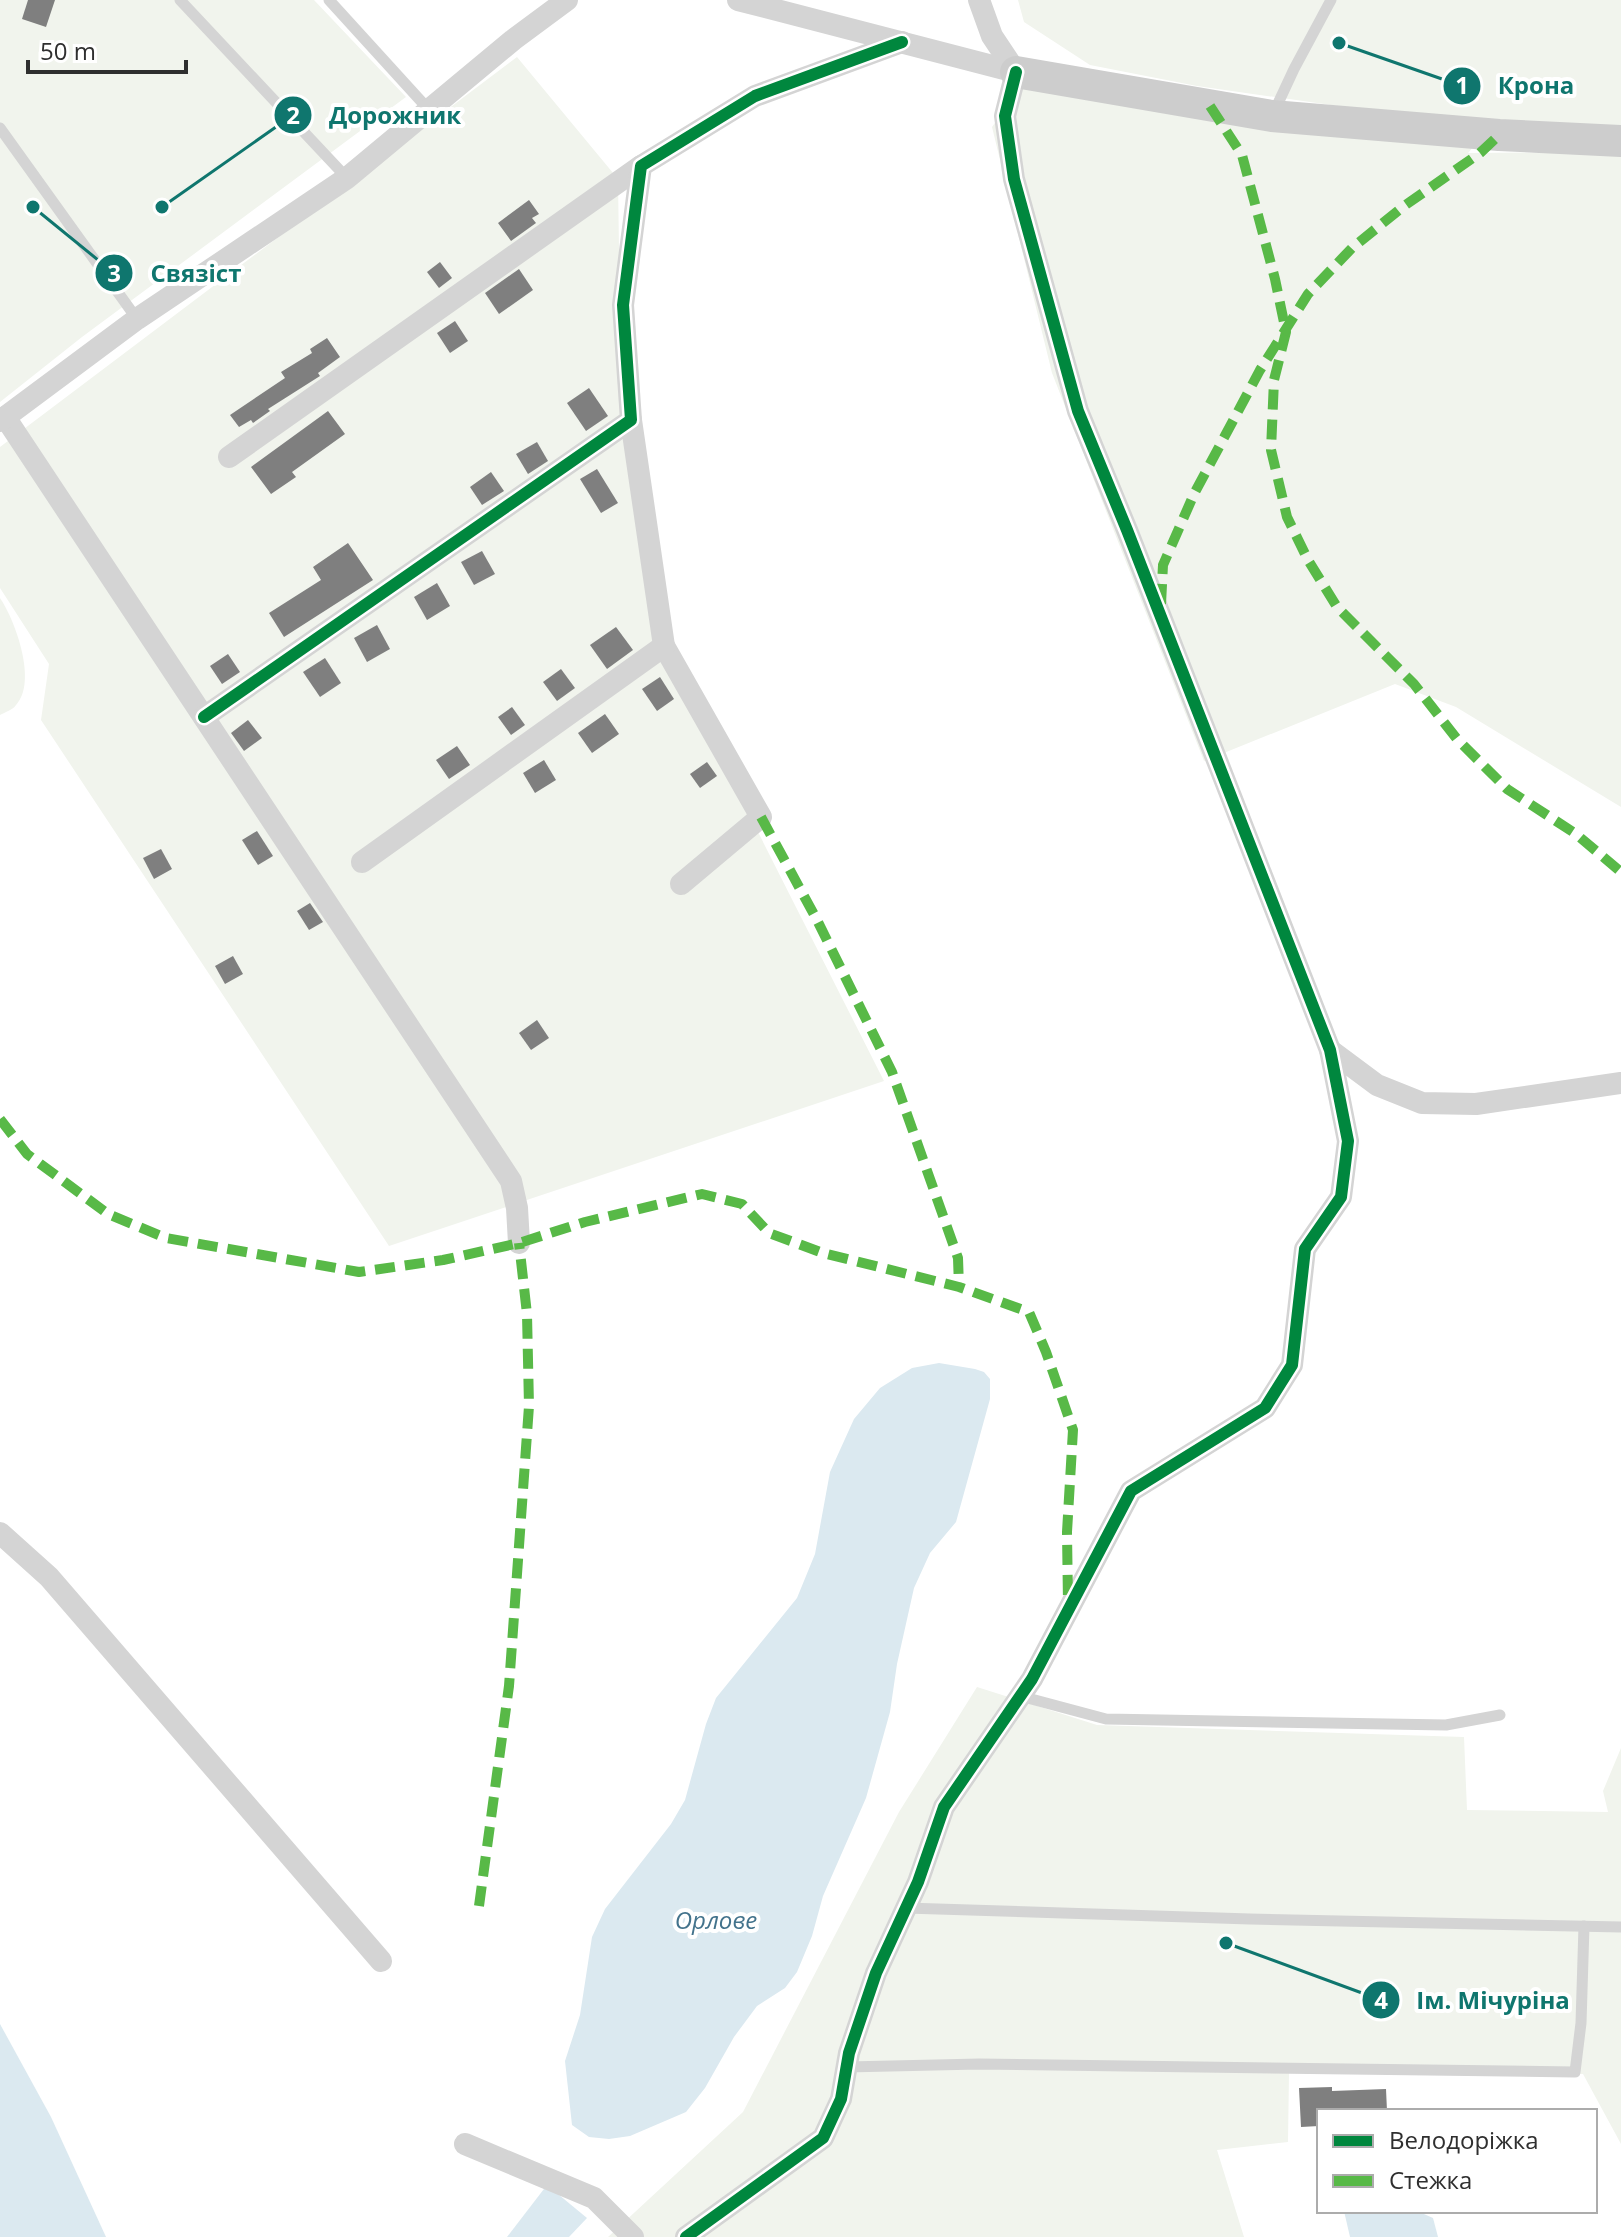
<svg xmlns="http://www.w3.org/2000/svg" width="1621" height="2237" font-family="'Open Sans',sans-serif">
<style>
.green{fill:#f1f4ed}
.water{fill:#dbe9f0}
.building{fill:#7f7f7f}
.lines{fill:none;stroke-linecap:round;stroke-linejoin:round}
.lane{stroke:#d4d4d4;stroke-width:11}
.street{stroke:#d4d4d4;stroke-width:22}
.secondary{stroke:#cdcdcd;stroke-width:32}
.quiet{stroke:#58b947;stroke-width:10;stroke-dasharray:20 10;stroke-linecap:butt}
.cycleway-casing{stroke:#fff;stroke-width:17}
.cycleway{stroke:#00873e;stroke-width:12}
.labels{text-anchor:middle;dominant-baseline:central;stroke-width:8;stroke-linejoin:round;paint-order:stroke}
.water-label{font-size:24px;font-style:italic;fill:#43738c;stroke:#fff}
.leader{fill:none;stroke:#0f766e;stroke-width:3}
.callout-dot{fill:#0f766e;stroke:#fff;stroke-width:3}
.mark-label{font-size:24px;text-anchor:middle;font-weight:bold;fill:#fff}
.callout-label{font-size:24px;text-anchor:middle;font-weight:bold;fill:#0f766e;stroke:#fff;stroke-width:8;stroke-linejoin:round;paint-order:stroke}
</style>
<rect width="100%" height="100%" fill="#fff"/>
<!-- green -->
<g class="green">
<polygon points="0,0 314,0 406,97 82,337 0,402"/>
<polygon points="1018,0 1621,0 1621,128 1380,112 1197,86 1090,65 1024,22"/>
<polygon points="517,57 618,179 621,392 656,643 758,832 884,1081 389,1246 41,720 49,664 0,588 0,447"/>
<polygon points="1024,82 1480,139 1468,153 1621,152 1621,807 1456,707 1395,684 1204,761 1052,373 992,127"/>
<path d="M0,598c15,22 38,84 16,107 -3,5 -11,7 -16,10z"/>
<polygon points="977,1687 1097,1725 1464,1737 1467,1810 1608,1812 1603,1791 1621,1748 1621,2144 1583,2074 1289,2073 1288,2142 1217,2150 1244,2237 608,2237 743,2112 899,1812"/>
</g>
<!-- water -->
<g class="water">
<polygon points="939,1363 975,1369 984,1372 990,1379 990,1399 956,1522 930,1553 914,1588 897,1664 890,1712 866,1798 823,1896 812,1936 797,1972 785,1988 757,2006 734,2037 705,2088 686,2112 630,2136 609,2139 589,2137 572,2125 565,2061 580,2015 592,1937 605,1909 671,1824 685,1800 706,1724 716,1698 797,1598 815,1554 830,1472 854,1419 880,1388 912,1368"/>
<polygon points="0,2024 51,2117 106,2237 0,2237"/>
<polygon points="547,2185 587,2218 569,2237 507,2237"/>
<polygon points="1344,2211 1417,2211 1433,2218 1438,2237 1350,2237"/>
</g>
<!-- building -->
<g class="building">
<polygon points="28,0 55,0 46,27 22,19"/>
<polygon points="529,200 539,214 532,218 536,223 511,241 498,223"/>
<polygon points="440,262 452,278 439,288 427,272"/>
<polygon points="519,269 533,290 499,314 485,293"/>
<polygon points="455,321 468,341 450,353 437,333"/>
<polygon points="327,338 340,357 318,373 320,376 268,409 270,411 253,423 251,420 239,427 230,415 285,378 281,372 312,353 310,349"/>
<polygon points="589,388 608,416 586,431 567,403"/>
<polygon points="328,411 345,434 292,472 296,477 271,494 251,467"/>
<polygon points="537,442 548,461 528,474 516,454"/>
<polygon points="597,469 618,503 601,513 580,479"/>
<polygon points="491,472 504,491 482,505 470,487"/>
<polygon points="348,543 373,580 284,637 269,613 321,580 313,567"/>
<polygon points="482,551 495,574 474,585 461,562"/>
<polygon points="437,583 450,606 427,620 414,597"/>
<polygon points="377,625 390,649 367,662 354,638"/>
<polygon points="616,627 633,650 607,669 590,645"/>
<polygon points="228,654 240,672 222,684 210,666"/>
<polygon points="325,658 341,683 320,697 303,672"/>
<polygon points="561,669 575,688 557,701 543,682"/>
<polygon points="660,677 674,699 657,711 642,689"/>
<polygon points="512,707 525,725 511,735 498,717"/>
<polygon points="605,714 619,734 592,753 578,733"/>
<polygon points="248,720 262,738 244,751 231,733"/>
<polygon points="457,746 470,765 449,779 436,760"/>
<polygon points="544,760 556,780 535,793 523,773"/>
<polygon points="707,762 717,776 700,788 690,774"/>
<polygon points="257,831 273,856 258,865 242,840"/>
<polygon points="161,849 172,869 154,879 143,858"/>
<polygon points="310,903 323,922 309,930 297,911"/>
<polygon points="233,956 243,974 225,984 215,966"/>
<polygon points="537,1020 549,1038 531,1050 519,1033"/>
<polygon points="1332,2087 1332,2091 1386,2089 1387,2111 1319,2111 1319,2126 1301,2127 1299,2088"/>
</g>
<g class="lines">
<!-- lane -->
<g class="lane">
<polyline points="180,0 347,178"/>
<polyline points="329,0 430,111"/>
<polyline points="1274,112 1294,69 1331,0"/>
<polyline points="0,128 137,319"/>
<polyline points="1020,1696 1106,1719 1446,1725 1500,1715"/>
<polyline points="906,1908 1250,1919 1621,1927"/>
<polyline points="847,2067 979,2064 1575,2072 1581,2023 1584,1926"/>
</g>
<!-- street -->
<g class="street">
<polyline points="738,0 1016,72"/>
<polyline points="979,0 992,36 1016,72"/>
<polyline points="5,417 511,1181 517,1208 519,1243"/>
<polyline points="0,421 137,319 347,178 513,40 567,0"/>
<polyline points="229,457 641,166"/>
<polyline points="664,646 761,817 681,884"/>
<polyline points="204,717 631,420 623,305 641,166 755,96 902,42"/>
<polyline points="362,862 664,646 631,420"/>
<polyline points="1330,1050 1377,1085 1422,1103 1476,1104 1621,1083"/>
<polyline points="0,1533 49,1577 381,1961"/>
<polyline points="465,2144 594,2198 633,2237"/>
<polyline points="686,2237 823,2138 841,2099 849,2053 876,1973 918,1882 944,1807 1032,1679 1131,1491 1265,1408 1292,1365 1305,1249 1341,1197 1348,1141 1330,1050 1127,530 1078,411 1014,179 1005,116 1016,72"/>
</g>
<!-- secondary -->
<polyline class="secondary" points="1016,72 1272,116 1499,135 1621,141"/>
<!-- quiet -->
<g class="quiet">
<polyline points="1210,106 1242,155 1275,279 1286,332 1274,380 1271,450 1287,517 1308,560 1337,607 1414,684 1457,739 1507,789 1576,834 1621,872"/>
<polyline points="1161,604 1163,565 1194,494 1260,370 1308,294 1352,248 1404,206 1480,153 1499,135"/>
<polyline points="761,817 817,920 892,1072 958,1258 959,1287"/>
<polyline points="0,1119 27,1154 108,1214 166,1238 359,1272 443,1260 519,1243 585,1222 702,1194 742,1204 769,1233 823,1253 959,1287 1029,1312 1046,1352 1073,1430 1067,1532 1068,1603"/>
<polyline points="479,1906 509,1686 529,1406 527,1314 519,1243"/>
</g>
<defs>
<g id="cycleway">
<polyline points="204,717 631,420 623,305 641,166 755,96 902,42"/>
<polyline points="686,2237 823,2138 841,2099 849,2053 876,1973 918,1882 944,1807 1032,1679 1131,1491 1265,1408 1292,1365 1305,1249 1341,1197 1348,1141 1330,1050 1127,530 1078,411 1014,179 1005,116 1016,72"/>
</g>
</defs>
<!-- cycleway casing -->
<use href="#cycleway" class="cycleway-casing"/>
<!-- cycleway -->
<use href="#cycleway" class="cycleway"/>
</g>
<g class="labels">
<!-- water labels -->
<g class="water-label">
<text x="716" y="1919">Орлове</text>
</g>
</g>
<!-- callouts -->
<path class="leader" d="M1339 43L1462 86M162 207L293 115M33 207L114 273M1226 1943L1381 2000"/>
<g class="callout-dot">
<circle cx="1339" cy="43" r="8"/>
<circle cx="162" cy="207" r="8"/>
<circle cx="33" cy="207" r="8"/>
<circle cx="1226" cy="1943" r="8"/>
<circle cx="1462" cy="86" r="20"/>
<circle cx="293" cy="115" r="20"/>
<circle cx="114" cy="273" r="20"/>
<circle cx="1381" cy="2000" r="20"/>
</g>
<g class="mark-label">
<text x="1462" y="94">1</text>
<text x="293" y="124">2</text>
<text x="114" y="282">3</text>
<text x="1381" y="2009">4</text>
</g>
<g class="callout-label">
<text x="1536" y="94">Крона</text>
<text x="395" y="124">Дорожник</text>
<text x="196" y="282">Связіст</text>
<text x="1493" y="2009">Ім. Мічуріна</text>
</g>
<!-- legend -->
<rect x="1317" y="2109" width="280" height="104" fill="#ffffff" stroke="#acacac" stroke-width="2"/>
<rect x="1333" y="2135" width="40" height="12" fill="#00873e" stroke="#acacac" stroke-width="2"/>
<text x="1389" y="2149" font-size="24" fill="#2f2f2f">Велодоріжка</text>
<rect x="1333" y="2175" width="40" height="12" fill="#58b947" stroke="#acacac" stroke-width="2"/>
<text x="1389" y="2189" font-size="24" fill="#2f2f2f">Стежка</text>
<!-- scale -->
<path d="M28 60v12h158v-12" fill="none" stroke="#2f2f2f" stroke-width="4"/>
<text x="40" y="60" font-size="24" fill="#2f2f2f" stroke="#ffffff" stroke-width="6" paint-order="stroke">50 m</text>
</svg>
